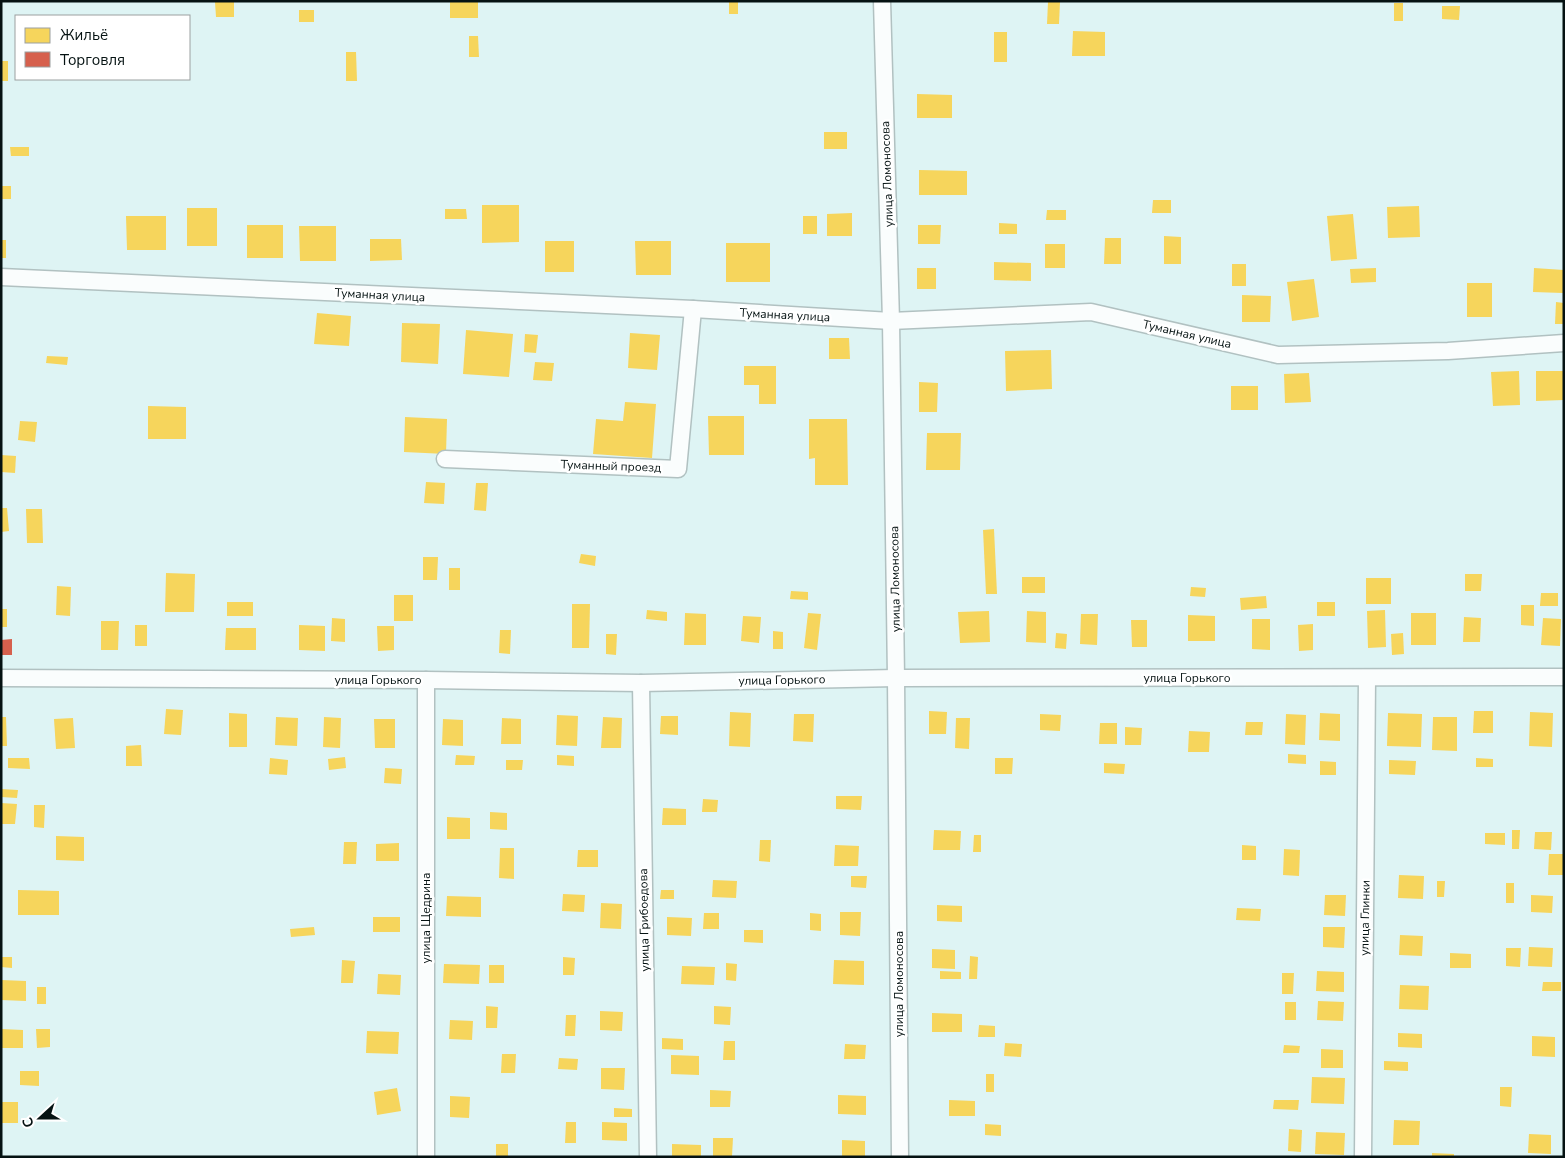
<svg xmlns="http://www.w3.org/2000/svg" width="1565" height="1158" font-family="'Nunito Sans',sans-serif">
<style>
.homes{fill:#f6d55c}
.shops{fill:#d6604d}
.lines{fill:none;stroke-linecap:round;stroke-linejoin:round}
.street-casing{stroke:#b1c1c1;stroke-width:19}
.street{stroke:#fafdfd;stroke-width:16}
.labels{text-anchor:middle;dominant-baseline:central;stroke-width:5;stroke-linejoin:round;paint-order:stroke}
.street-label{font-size:12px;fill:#051212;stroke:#fff}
</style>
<rect width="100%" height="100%" fill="#def4f4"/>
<!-- homes -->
<g class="homes">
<rect x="450" y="1" width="28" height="17"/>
<rect x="729" y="1" width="9" height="13"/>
<polygon points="215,2 234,2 234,17 216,17"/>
<polygon points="1048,2 1060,2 1059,24 1047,24"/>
<rect x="1394" y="3" width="9" height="18"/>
<polygon points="1442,6 1460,6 1459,20 1442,19"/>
<rect x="299" y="10" width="15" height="12"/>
<polygon points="1073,31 1105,32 1105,56 1072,56"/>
<rect x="994" y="32" width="13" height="30"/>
<polygon points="469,36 478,36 479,57 469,57"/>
<polygon points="346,52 356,52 357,81 346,81"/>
<rect x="1" y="61" width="7" height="20"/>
<polygon points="917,94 952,95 952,118 917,118"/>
<rect x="824" y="132" width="23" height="17"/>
<polygon points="10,147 29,147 29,156 11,156"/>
<polygon points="919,170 967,171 967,195 919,195"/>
<rect x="1" y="186" width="10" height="13"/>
<polygon points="1153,200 1171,200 1171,213 1152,213"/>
<polygon points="482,205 519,205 519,242 482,243"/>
<polygon points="1419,206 1420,237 1388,238 1387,207"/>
<rect x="187" y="208" width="30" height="38"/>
<polygon points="445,209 466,209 467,219 445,219"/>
<polygon points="1047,210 1066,210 1066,220 1046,220"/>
<polygon points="852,213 852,236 827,236 827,214"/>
<polygon points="1353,214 1357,259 1331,261 1327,216"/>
<polygon points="126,216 166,216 166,250 127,250"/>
<rect x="803" y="216" width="14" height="18"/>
<polygon points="999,223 1017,224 1017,234 999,234"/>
<rect x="247" y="225" width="36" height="33"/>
<polygon points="918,225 941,225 940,244 918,244"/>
<polygon points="299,226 336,226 336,261 300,261"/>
<polygon points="1164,236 1181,237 1181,264 1164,264"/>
<polygon points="1105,238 1121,238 1121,264 1104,264"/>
<polygon points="370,239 401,239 402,260 370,261"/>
<rect x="1" y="240" width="5" height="18"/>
<rect x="545" y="241" width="29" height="31"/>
<polygon points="635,241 671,241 671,275 636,275"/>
<rect x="726" y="243" width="44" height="39"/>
<rect x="1045" y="244" width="20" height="24"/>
<polygon points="994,262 1031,263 1031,281 994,280"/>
<rect x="1232" y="264" width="14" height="22"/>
<rect x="917" y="268" width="19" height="21"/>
<polygon points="1376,268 1376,282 1351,283 1350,269"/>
<polygon points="1534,268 1564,270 1563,293 1533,292"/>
<polygon points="1314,279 1319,317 1292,321 1287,282"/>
<rect x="1467" y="283" width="25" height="34"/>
<polygon points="1242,295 1271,296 1270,322 1242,322"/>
<polygon points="1556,302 1564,303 1564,324 1555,324"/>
<polygon points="317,313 351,316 349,346 314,344"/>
<polygon points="402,323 440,324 438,364 401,362"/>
<polygon points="466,330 513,334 509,377 463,374"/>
<polygon points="630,333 660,335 657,370 628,368"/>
<polygon points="525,334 538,335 536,353 524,352"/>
<polygon points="829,338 849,338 850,359 829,359"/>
<polygon points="1051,350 1052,389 1006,391 1005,351"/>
<polygon points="47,356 68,357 67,365 46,363"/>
<polygon points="535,362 554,363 552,381 533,380"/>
<polygon points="744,366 776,366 776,404 759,404 759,385 744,385"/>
<polygon points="1519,371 1520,405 1493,406 1491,372"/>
<polygon points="1536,371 1564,371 1564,400 1536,401"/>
<polygon points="1309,373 1311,402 1285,403 1284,374"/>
<polygon points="919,382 938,383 937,412 919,412"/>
<rect x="1231" y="386" width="27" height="24"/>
<polygon points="625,402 656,404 652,458 593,454 596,419 623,421"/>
<polygon points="148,406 186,407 186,439 148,439"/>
<polygon points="708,416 744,416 744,455 709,455"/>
<polygon points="405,417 447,419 446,454 404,452"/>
<polygon points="809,419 847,419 848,485 815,485 815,458 809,459"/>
<polygon points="20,421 37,422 35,442 18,440"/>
<polygon points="927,433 961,433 960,470 926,470"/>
<polygon points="1,455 16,456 15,473 1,472"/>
<polygon points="426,482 445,483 444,504 424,503"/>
<polygon points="476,483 488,483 486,511 474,510"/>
<polygon points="1,508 7,508 9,531 1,532"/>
<polygon points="26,509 42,509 43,543 27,543"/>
<polygon points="994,529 997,594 986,594 983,530"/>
<polygon points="581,554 596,556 595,566 579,563"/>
<polygon points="423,557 438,557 437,580 423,580"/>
<rect x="449" y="568" width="11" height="22"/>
<polygon points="166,573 195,574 194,612 165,612"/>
<polygon points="1465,574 1482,574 1481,591 1465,591"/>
<rect x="1022" y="577" width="23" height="16"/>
<rect x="1366" y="578" width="25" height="26"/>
<polygon points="57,586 71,587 70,616 56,615"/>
<polygon points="1191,587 1206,588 1205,597 1190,596"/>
<polygon points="791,591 808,592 808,600 790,599"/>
<polygon points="1541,593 1558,593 1558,606 1540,606"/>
<rect x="394" y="595" width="19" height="26"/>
<polygon points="1266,596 1267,608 1241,610 1240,598"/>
<rect x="227" y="602" width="26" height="14"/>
<rect x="1317" y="602" width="18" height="14"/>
<polygon points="572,604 590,604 589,648 572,648"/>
<polygon points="1521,605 1534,605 1534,626 1521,625"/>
<rect x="1" y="609" width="6" height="18"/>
<polygon points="647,610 667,612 667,621 646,619"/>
<polygon points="1385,610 1386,647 1368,648 1367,611"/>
<polygon points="989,611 990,642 960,643 958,612"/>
<polygon points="1027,611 1046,612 1046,643 1026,642"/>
<polygon points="685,613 706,614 706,645 684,645"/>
<polygon points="808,613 821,614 817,650 804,648"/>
<rect x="1411" y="613" width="25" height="32"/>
<polygon points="1081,614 1098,614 1097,645 1080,644"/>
<polygon points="1188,615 1215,616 1215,641 1188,641"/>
<polygon points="743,616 761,617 759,643 741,641"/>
<polygon points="1464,617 1481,618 1480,642 1463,642"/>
<polygon points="332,618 345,619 345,642 331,641"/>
<polygon points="1543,618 1561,619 1560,646 1541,645"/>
<polygon points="1252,619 1270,619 1270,650 1252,649"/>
<polygon points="1131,620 1147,620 1147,647 1132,647"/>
<polygon points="101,621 119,621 118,650 101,650"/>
<polygon points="1313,624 1313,650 1299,651 1298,625"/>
<rect x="135" y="625" width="12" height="21"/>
<polygon points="299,625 325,626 325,651 299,650"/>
<polygon points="377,626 394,626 394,650 378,651"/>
<polygon points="226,628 256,628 256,650 225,650"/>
<polygon points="500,630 511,630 510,654 499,653"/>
<polygon points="773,631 783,632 783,649 773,649"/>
<polygon points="1056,633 1067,634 1066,649 1055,648"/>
<polygon points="1403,633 1404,654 1392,655 1391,634"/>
<polygon points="606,634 617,634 616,655 606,654"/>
<polygon points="166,709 183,710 181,735 164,734"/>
<polygon points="929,711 947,712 946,734 929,734"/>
<polygon points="1474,711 1493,711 1493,733 1473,733"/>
<polygon points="730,712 751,713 750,747 729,746"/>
<polygon points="1530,712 1553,713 1552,747 1529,746"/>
<polygon points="229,713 247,714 247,747 229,747"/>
<polygon points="1320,713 1340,714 1340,741 1319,740"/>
<polygon points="1388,713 1422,714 1421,747 1387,746"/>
<polygon points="794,714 814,714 813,742 793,741"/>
<polygon points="1040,714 1061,715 1060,731 1040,730"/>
<polygon points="1286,714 1306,715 1305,745 1285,744"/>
<polygon points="557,715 578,716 577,746 556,745"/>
<polygon points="661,716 678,716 678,735 660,734"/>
<polygon points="1,717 6,717 7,746 1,746"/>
<polygon points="276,717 298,718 297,746 275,745"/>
<polygon points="324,717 341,718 340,748 323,747"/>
<polygon points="603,717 622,718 621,748 601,748"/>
<polygon points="1433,717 1457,717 1457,751 1432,750"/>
<polygon points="73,718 75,748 56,749 54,719"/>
<polygon points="502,718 521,719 521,744 501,744"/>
<polygon points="956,718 970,718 969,749 955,748"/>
<polygon points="374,719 395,719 395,748 375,748"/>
<polygon points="443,719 463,720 463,746 442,745"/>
<polygon points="1246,722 1263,722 1262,735 1245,735"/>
<polygon points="1100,723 1117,723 1117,744 1099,744"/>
<polygon points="1125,727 1142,728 1141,745 1125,745"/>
<polygon points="1189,731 1210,732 1209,752 1188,752"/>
<polygon points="141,745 142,766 126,766 126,746"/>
<polygon points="1288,754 1306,755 1306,764 1288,763"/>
<polygon points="456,755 475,756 474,765 455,765"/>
<polygon points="557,755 574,756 574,766 557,765"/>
<polygon points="345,757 346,768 329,770 328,759"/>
<polygon points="8,758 29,758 30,769 8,768"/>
<polygon points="270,758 288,760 287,775 269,774"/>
<polygon points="995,758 1013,758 1012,774 995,774"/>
<polygon points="1476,758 1493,759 1493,767 1476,767"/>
<polygon points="506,760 523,760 522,770 506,770"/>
<polygon points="1389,760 1416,761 1415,775 1389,774"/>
<polygon points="1320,761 1336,762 1336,775 1320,775"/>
<polygon points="1104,763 1125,764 1124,774 1104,773"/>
<polygon points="385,768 402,769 401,784 384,783"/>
<polygon points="1,789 18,790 17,798 1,797"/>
<polygon points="836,796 862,796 861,810 836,809"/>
<polygon points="703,799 718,800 717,812 702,812"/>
<polygon points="1,803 17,804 15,824 1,824"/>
<polygon points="34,805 45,805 44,828 34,827"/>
<polygon points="663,808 686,809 686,825 662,825"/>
<polygon points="490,812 507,813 507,830 490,829"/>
<polygon points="447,817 470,818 470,839 447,839"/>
<polygon points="934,830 961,831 960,850 933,850"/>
<polygon points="1512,830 1520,830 1519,849 1512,849"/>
<polygon points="1535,832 1552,832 1551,850 1534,849"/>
<polygon points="1485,833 1505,833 1505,845 1485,844"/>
<polygon points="974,835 981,835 981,852 973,852"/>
<polygon points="56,836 84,837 84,861 56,860"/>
<polygon points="760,840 771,840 770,862 759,861"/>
<polygon points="344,842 357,842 356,864 343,864"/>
<polygon points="399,843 399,861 376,861 376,844"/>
<polygon points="835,845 859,846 858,866 834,866"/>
<polygon points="1242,845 1256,846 1256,860 1242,860"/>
<polygon points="500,848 514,848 514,879 499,878"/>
<polygon points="1284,849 1300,850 1299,876 1283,875"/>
<polygon points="578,850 598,850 598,867 577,867"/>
<polygon points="1549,854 1564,854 1563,875 1548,875"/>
<polygon points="1399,875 1424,876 1423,899 1398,898"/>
<polygon points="851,876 867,876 866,888 851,887"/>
<polygon points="713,880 737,881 736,898 712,897"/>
<polygon points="1437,881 1445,881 1444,897 1437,897"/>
<rect x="1506" y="883" width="8" height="20"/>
<polygon points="18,890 59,891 59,915 18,915"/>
<polygon points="661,890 674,890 674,899 660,899"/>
<polygon points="563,894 585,895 584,912 562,911"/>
<polygon points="1325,895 1346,895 1345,916 1324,915"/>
<polygon points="1531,895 1553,896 1552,913 1531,912"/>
<polygon points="447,896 481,897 481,917 446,916"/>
<polygon points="601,903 622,904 621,929 600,928"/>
<polygon points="937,905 962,906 962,922 937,921"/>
<polygon points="1237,908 1261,909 1260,921 1236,920"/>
<polygon points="840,912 861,912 860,936 840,935"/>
<polygon points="704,913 719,913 719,929 703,929"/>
<polygon points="810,913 821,914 821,931 810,930"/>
<rect x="373" y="917" width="27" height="15"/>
<polygon points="667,917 692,918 691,936 667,935"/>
<polygon points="314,927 315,935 291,937 290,929"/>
<polygon points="1323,927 1345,927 1344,948 1323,947"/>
<polygon points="744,930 763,930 763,943 744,942"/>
<polygon points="1400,935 1423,936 1422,956 1399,955"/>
<polygon points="1529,947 1553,948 1552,967 1528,966"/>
<polygon points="1506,948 1521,948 1520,967 1506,966"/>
<polygon points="932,949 955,950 955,969 932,968"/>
<polygon points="1450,953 1471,954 1471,968 1450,968"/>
<polygon points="970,956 978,957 977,979 969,979"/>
<polygon points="1,957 12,957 12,968 1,967"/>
<polygon points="563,957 575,958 574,975 563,975"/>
<polygon points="342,960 355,961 353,983 341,983"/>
<polygon points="834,960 864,961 864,985 833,984"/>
<polygon points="726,963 737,964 736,981 726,980"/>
<polygon points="444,964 480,965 479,984 443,983"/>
<rect x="489" y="965" width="15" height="18"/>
<polygon points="682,966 715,967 714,985 681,984"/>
<polygon points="940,971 961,972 961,979 940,979"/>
<polygon points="1317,971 1344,972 1344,992 1316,991"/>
<polygon points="1282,973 1294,973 1293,994 1282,994"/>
<polygon points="378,974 401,975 400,995 377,994"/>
<polygon points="1,980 26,981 26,1001 1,1000"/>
<polygon points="1543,982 1561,982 1561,991 1542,991"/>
<polygon points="1400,985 1429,986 1428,1010 1399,1009"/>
<rect x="37" y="987" width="9" height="17"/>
<polygon points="1318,1001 1344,1002 1343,1021 1317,1020"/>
<rect x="1285" y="1002" width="11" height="18"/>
<polygon points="486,1006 498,1007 497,1028 486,1028"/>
<polygon points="714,1006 731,1007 730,1025 714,1024"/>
<polygon points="600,1011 623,1012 622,1031 600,1030"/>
<polygon points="932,1013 962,1014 962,1032 932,1032"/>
<polygon points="566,1015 576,1015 575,1036 565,1036"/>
<polygon points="450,1020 473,1021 472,1040 449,1039"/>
<polygon points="979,1025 995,1026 995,1037 978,1037"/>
<polygon points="1,1029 23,1030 23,1048 1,1048"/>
<polygon points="36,1029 50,1029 50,1047 37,1048"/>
<polygon points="367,1031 399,1032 398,1054 366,1053"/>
<polygon points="1398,1033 1422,1034 1422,1048 1398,1047"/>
<polygon points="1532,1036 1555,1037 1555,1057 1532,1056"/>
<polygon points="662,1038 683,1039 683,1050 662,1049"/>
<polygon points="724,1041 735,1041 735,1060 723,1060"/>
<polygon points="1005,1043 1022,1044 1021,1057 1004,1056"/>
<polygon points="845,1044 866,1045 865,1059 844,1059"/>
<polygon points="1284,1045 1300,1046 1299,1053 1283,1053"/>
<polygon points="1321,1049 1343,1050 1343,1068 1321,1068"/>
<polygon points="502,1054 516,1054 515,1073 501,1073"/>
<polygon points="671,1055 699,1056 699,1075 671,1074"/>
<polygon points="559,1058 578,1059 577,1070 558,1069"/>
<polygon points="1384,1061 1408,1062 1408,1071 1384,1070"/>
<polygon points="601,1068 625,1068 624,1090 601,1089"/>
<polygon points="20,1071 39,1071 39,1086 20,1085"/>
<rect x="986" y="1074" width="8" height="18"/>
<polygon points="1312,1077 1345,1078 1344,1104 1311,1103"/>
<polygon points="1500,1087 1512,1087 1511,1107 1500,1106"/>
<polygon points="397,1088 401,1111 377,1115 374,1092"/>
<polygon points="710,1090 731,1091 730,1107 710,1107"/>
<polygon points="838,1095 866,1096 866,1115 838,1114"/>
<polygon points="450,1096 470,1097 469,1118 450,1117"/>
<polygon points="949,1100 975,1101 975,1116 949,1116"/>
<polygon points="1274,1100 1299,1100 1298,1110 1273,1109"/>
<rect x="1" y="1102" width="17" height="21"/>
<polygon points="614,1108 632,1109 632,1117 614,1117"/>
<polygon points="1394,1120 1420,1121 1419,1145 1393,1145"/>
<polygon points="566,1122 576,1122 576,1143 565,1143"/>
<polygon points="602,1122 627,1123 627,1141 602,1140"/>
<polygon points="985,1124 1001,1125 1001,1136 985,1135"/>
<polygon points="1289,1129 1302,1130 1301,1152 1288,1151"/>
<polygon points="1316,1132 1345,1133 1344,1155 1315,1154"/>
<polygon points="1529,1134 1551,1135 1551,1154 1528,1153"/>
<polygon points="713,1138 733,1138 732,1156 713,1156"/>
<polygon points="842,1140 865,1141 865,1157 842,1157"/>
<rect x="496" y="1144" width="12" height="13"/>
<polygon points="672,1144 701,1145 701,1157 672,1157"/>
<polygon points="1432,1153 1454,1154 1454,1157 1432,1157"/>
</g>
<!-- shops -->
<polygon class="shops" points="12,639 12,655 1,655 1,640"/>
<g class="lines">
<defs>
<g id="street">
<polyline points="882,1 891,321 896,678 900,1157"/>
<polyline points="1,277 693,309 891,321 1091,312 1278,355 1448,351 1564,343"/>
<polyline points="445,459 678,469 693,309"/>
<polyline points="1,678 426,680 641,683 896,678 1564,677"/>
<polyline points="426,680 426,1157"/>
<polyline points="641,683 648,1157"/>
<polyline points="1363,1157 1367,679"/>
</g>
</defs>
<!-- street casing -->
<use href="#street" class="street-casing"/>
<!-- street -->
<use href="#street" class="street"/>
</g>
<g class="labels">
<!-- street labels -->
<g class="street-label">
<text transform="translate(887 174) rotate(-92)">улица Ломоносова</text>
<text transform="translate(380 295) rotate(3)">Туманная улица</text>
<text transform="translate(785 315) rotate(3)">Туманная улица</text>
<text transform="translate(1187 334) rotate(13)">Туманная улица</text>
<text transform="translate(611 466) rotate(2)">Туманный проезд</text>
<text transform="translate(895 579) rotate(-91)">улица Ломоносова</text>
<text x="1187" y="678">улица Горького</text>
<text x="378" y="680">улица Горького</text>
<text transform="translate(782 680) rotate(-1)">улица Горького</text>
<text transform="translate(426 918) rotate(-90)">улица Щедрина</text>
<text transform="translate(1365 918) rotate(-89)">улица Глинки</text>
<text transform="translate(644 920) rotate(-91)">улица Грибоедова</text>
<text transform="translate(899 984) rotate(-90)">улица Ломоносова</text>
</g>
</g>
<!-- border -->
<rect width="1565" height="1158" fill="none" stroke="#051212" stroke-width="5"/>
<!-- legend -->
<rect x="15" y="15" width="175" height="65" fill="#ffffff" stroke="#9ba0a0"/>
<rect x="25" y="28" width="25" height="15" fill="#f6d55c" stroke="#9ba0a0"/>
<text x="60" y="40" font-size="15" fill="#051212">Жильё</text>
<rect x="25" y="52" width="25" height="15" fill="#d6604d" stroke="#9ba0a0"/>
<text x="60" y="65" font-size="15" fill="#051212">Торговля</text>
<!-- north arrow -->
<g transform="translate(40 1118) rotate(249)" stroke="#ffffff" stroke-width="4" paint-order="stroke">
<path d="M0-4L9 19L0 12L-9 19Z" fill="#051212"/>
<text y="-8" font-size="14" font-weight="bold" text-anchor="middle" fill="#051212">С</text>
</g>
</svg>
